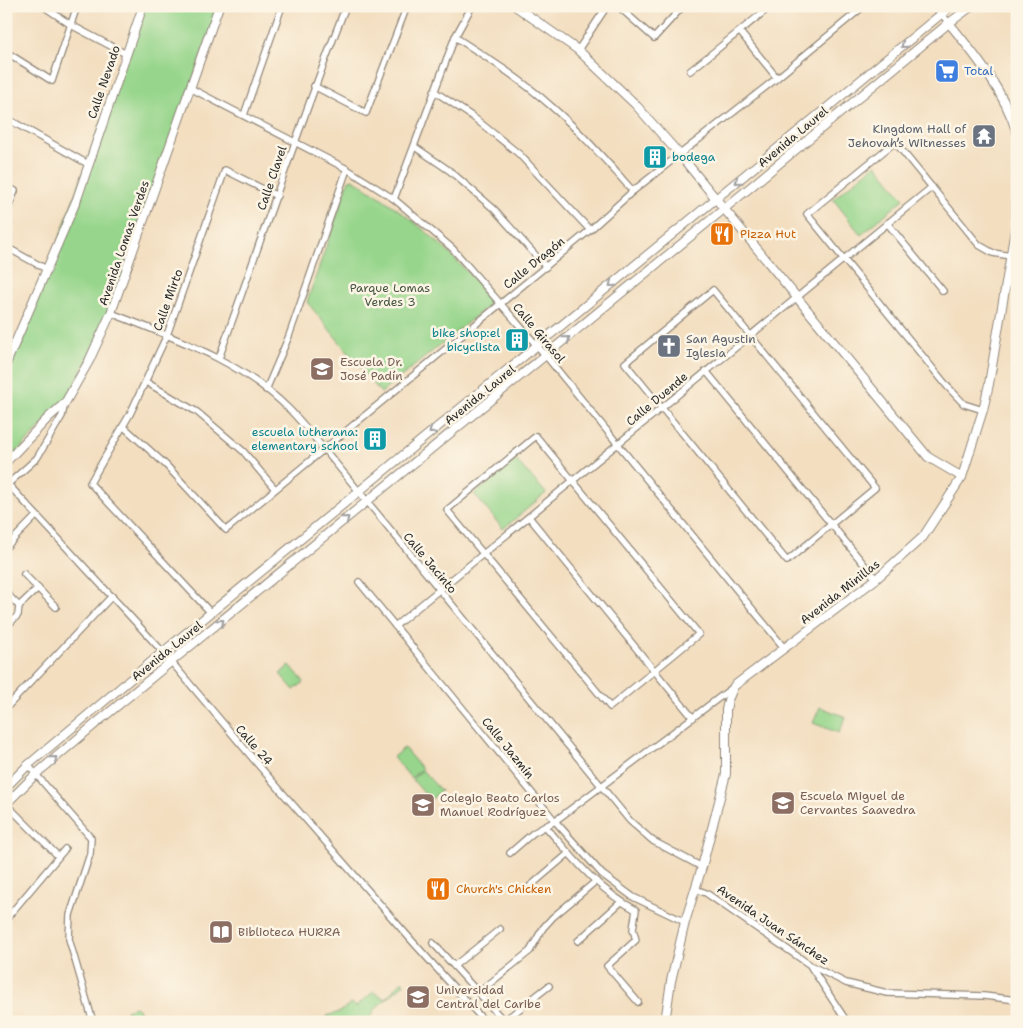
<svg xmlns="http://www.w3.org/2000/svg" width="1023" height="1028" font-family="'Shantell Sans',sans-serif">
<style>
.green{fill:#96d58b;stroke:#60805b}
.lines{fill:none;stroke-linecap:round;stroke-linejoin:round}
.street-casing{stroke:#8f8476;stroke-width:8}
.secondary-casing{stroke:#8f8476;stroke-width:10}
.street{stroke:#fff;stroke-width:5.5}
.secondary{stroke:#fff;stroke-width:8}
.oneway{stroke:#a0a0a0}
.labels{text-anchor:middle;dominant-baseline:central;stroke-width:5;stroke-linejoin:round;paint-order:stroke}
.shop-label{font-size:12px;fill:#366cbe;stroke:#fcf5e5;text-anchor:start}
.street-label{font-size:12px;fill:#2b2b2b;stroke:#fcf5e5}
.worship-label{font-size:12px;fill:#5b616d;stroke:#fcf5e5;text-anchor:end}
.culture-label{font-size:12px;fill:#0d838f;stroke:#fcf5e5;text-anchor:end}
.food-label{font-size:12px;fill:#c56008;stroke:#fcf5e5;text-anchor:start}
.park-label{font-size:12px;fill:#465643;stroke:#fcf5e5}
.education-label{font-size:12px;fill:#785e54;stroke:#fcf5e5;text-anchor:start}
</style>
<rect width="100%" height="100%" fill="#fcf5e5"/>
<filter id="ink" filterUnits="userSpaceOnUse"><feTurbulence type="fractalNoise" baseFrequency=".02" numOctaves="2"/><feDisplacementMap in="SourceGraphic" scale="10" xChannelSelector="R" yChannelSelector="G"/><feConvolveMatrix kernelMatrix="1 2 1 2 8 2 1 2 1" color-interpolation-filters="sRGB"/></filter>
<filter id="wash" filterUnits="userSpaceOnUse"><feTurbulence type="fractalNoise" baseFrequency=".0096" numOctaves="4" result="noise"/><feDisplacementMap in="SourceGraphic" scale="20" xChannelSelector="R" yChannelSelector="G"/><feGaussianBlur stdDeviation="1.12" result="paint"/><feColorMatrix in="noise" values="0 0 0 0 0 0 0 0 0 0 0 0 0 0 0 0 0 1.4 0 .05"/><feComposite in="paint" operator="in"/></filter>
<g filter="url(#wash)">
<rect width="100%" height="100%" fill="#f3dec0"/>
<!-- green -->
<g class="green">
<polygon points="143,6 219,6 111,313 65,403 6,463 6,364 48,270"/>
<polygon points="876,164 904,199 861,235 833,199"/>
<path d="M353,179c43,27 83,57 117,96 7,7 14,15 20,24l-2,7 -107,87 -74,-91 42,-122z"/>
<polygon points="516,460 546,493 503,529 474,494"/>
<polygon points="290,665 304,682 294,690 280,674"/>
<polygon points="820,707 846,717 839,733 813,723"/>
<polygon points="404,748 422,769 411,778 393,757"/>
<polygon points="422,770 441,791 430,800 412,779"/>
<polygon points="402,981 404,984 375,1009 368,1022 329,1022 327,1016 340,1012 351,1003 356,1007 373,992 385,999"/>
<polygon points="135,1007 139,1010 142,1022 129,1022 126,1010"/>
</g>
</g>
<g filter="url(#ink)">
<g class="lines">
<defs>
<g id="street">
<polyline points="43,6 71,25 126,54"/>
<polyline points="618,6 654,38 683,6"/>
<polyline points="935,6 949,23"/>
<polyline points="740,32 777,78"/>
<path d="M455,37c33,21 67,43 96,69 30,26 56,56 82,85"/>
<polyline points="578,50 607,6"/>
<polyline points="6,52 52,81 77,6"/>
<polyline points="690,71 771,6"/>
<polyline points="314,86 366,113 407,6"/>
<polyline points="190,88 347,169 394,199 452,248 546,356 785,649"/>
<polyline points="434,91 473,117 519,154 590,230"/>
<polyline points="244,115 282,6"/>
<polyline points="6,118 88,164"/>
<polyline points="415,147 450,171 494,209 546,267"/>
<polyline points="6,186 15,191 6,213"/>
<polyline points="394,199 455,37 472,6"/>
<polyline points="887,223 943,291"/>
<polyline points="6,247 48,270"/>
<polygon points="713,290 875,488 787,561 625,363"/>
<path d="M111,313c63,25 129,47 178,96 12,12 24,27 35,40l306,372 23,20 49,26"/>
<path d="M219,358c42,-117 81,-236 127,-352"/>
<polyline points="706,371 876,579"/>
<polyline points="146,382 197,412 243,451 275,489"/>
<polyline points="266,390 289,336 347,169"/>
<polyline points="983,410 964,404 947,386 807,214 895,142 979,245 993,253 1011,256"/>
<polyline points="123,426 166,465 226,530 590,230 633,191 777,78 864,6"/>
<polygon points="536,436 699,634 610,707 447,510"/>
<polyline points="6,482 163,652 260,767 413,942 485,1022"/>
<polyline points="8,484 37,458 62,416 65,403"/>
<polyline points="529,517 693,718"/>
<polyline points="6,547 36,516"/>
<polyline points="24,574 56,607"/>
<polyline points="359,582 555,821 602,874 633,897 685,922"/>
<polyline points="6,593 19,606 18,615 6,627"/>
<polyline points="19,606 38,588"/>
<polyline points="211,613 90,483 130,414 167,335 225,170 277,196"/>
<polyline points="395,626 932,187"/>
<polyline points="6,708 112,596"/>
<polyline points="28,765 91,838 90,854 70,915 69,939 93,1022"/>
<polyline points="6,804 58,856"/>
<path d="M546,827c28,32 52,63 90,83l-3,19 3,11 -29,26 31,36"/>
<polyline points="510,853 533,833 555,821 732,688"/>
<polyline points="528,888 569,853"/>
<polyline points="695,889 706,893 810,965 846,983 887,993 984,996 1017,1000"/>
<polyline points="6,919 65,849"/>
<polyline points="578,941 621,902"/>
<polyline points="433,943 505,1022"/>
<polyline points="454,966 500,929"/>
<polyline points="811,967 847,1022"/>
<polyline points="478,993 530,951 543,928 553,917 596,881"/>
<polyline points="504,1021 549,986"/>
</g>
<g id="secondary">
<polyline points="515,6 578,50 635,104 680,155 928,457 962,477"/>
<path d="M949,23c27,33 55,68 68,110"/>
<polyline points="6,364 77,199 143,6"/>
<polyline points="6,462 49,417 65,403 89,361 111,313 219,6"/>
<polyline points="6,787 28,765 163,652 951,6"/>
<polyline points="6,804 36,774 100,720 724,209 949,23 972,6"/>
<polyline points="665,1022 671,981 685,922 702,867 726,774 726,710 728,700 734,686 876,579 923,537 962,477 983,410 989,384 1016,224 1017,167"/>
</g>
</defs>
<!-- street casing -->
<use href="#street" class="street-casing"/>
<!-- secondary casing -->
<use href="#secondary" class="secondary-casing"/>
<!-- street -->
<use href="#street" class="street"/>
<!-- secondary -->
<use href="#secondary" class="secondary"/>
</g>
<!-- one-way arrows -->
<defs><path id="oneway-chevron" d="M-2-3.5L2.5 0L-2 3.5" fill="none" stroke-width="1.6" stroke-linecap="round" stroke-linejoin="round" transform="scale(1.25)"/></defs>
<g class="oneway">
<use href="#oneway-chevron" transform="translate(904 45) rotate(141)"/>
<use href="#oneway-chevron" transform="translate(738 181) rotate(141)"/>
<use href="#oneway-chevron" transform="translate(612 284) rotate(141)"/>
<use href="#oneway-chevron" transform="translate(567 339) rotate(-39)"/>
<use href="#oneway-chevron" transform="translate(432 431) rotate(141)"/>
<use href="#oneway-chevron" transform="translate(346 519) rotate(-39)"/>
<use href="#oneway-chevron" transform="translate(221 622) rotate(-39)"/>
<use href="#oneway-chevron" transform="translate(54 759) rotate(-40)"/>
</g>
</g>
<!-- icons -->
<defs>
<symbol id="supermarket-square" viewBox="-11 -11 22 22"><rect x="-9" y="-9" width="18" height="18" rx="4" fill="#3f7fe0" stroke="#fcf5e5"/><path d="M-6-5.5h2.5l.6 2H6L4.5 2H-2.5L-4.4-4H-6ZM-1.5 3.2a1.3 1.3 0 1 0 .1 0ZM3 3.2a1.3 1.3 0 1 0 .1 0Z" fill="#fff"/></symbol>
<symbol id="temple-square" viewBox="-11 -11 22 22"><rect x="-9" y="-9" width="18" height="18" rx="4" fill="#6b7280" stroke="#fcf5e5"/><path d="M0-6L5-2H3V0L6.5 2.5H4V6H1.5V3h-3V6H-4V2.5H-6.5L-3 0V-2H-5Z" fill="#fff"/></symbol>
<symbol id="building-square" viewBox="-11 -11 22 22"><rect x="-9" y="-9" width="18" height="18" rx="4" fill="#0f9aa8" stroke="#fcf5e5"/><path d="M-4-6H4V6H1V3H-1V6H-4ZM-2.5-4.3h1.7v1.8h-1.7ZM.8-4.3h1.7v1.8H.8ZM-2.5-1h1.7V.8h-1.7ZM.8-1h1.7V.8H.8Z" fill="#fff"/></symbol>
<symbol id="restaurant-square" viewBox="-11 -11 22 22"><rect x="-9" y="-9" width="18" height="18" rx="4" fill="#e8710a" stroke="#fcf5e5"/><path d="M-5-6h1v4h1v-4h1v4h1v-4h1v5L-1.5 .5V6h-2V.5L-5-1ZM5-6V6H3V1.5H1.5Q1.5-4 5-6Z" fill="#fff"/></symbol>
<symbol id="church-square" viewBox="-11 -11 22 22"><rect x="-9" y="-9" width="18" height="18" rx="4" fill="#6b7280" stroke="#fcf5e5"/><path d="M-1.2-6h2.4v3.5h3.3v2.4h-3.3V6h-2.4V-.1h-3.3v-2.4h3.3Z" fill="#fff"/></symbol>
<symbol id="school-square" viewBox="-11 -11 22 22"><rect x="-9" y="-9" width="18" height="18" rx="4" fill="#8d6e63" stroke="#fcf5e5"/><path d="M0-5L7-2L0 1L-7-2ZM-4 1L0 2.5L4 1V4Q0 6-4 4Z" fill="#fff"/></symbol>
<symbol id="university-square" viewBox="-11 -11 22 22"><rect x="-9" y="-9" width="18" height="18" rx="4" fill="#8d6e63" stroke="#fcf5e5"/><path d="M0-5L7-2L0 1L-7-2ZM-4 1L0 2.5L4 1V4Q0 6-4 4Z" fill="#fff"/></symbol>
<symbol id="library-square" viewBox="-11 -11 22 22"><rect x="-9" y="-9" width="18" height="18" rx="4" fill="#8d6e63" stroke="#fcf5e5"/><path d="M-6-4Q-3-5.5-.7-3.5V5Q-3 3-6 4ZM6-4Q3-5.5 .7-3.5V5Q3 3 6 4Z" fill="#fff"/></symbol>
</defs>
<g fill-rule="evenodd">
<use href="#supermarket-square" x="933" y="57" width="28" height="28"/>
<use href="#temple-square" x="970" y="122" width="28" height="28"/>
<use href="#building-square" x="641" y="143" width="28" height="28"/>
<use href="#restaurant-square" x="708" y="220" width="28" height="28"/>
<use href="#building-square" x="503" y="326" width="28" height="28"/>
<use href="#church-square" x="655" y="332" width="28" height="28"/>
<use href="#school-square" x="308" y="355" width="28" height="28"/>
<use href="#building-square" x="361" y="425" width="28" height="28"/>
<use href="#school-square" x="769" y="789" width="28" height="28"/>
<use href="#university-square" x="409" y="791" width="28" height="28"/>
<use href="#restaurant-square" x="424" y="875" width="28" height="28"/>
<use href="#library-square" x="207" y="918" width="28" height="28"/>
<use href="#university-square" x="404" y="983" width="28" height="28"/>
</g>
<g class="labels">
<!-- shop labels -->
<g class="shop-label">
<text x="964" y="71">Total</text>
</g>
<!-- street labels -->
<g class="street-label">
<text transform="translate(104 82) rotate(-71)">Calle Nevado</text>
<text transform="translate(793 137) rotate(-40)">Avenida Laurel</text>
<text transform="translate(272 178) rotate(-71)">Calle Clavel</text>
<text transform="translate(124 243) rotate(-71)">Avenida Lomas Verdes</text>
<text transform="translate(534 263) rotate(-39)">Calle Dragón</text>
<text transform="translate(168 300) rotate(-70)">Calle Mirto</text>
<text transform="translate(539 333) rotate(50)">Calle Girasol</text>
<text transform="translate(480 395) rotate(-39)">Avenida Laurel</text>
<text transform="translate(657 399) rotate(-40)">Calle Duende</text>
<text transform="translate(430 563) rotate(50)">Calle Jacinto</text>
<text transform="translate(840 592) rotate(-38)">Avenida Minillas</text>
<text transform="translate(167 651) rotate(-39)">Avenida Laurel</text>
<text transform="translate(254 745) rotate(49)">Calle 24</text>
<text transform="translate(508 748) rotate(51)">Calle Jazmín</text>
<text transform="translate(773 925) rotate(34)">Avenida Juan Sánchez</text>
</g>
<!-- worship labels -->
<g class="worship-label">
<text x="966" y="129">Kingdom Hall of<tspan x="966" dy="14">Jehovah’s Witnesses</tspan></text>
<text x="686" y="339" text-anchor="start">San Agustin<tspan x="686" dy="14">Iglesia</tspan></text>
</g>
<!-- culture labels -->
<g class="culture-label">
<text x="672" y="157" text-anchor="start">bodega</text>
<text x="500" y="333">bike shop:el<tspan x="500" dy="14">bicyclista</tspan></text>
<text x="358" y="432">escuela lutherana:<tspan x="358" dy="14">elementary school</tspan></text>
</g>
<!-- food labels -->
<g class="food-label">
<text x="740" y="234">Pizza Hut</text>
<text x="456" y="889">Church's Chicken</text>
</g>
<!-- park labels -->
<g class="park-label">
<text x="390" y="288">Parque Lomas<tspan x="390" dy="14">Verdes 3</tspan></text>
</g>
<!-- education labels -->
<g class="education-label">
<text x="340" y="362">Escuela Dr.<tspan x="340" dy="14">José Padín</tspan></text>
<text x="800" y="796">Escuela Miguel de<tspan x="800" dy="14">Cervantes Saavedra</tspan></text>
<text x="440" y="798">Colegio Beato Carlos<tspan x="440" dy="14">Manuel Rodríguez</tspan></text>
<text x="238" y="932">Biblioteca HURRA</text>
<text x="436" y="990">Universidad<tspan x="436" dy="14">Central del Caribe</tspan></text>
</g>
</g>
<!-- margin -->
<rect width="1023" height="1028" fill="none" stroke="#fcf5e5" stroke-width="25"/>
</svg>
